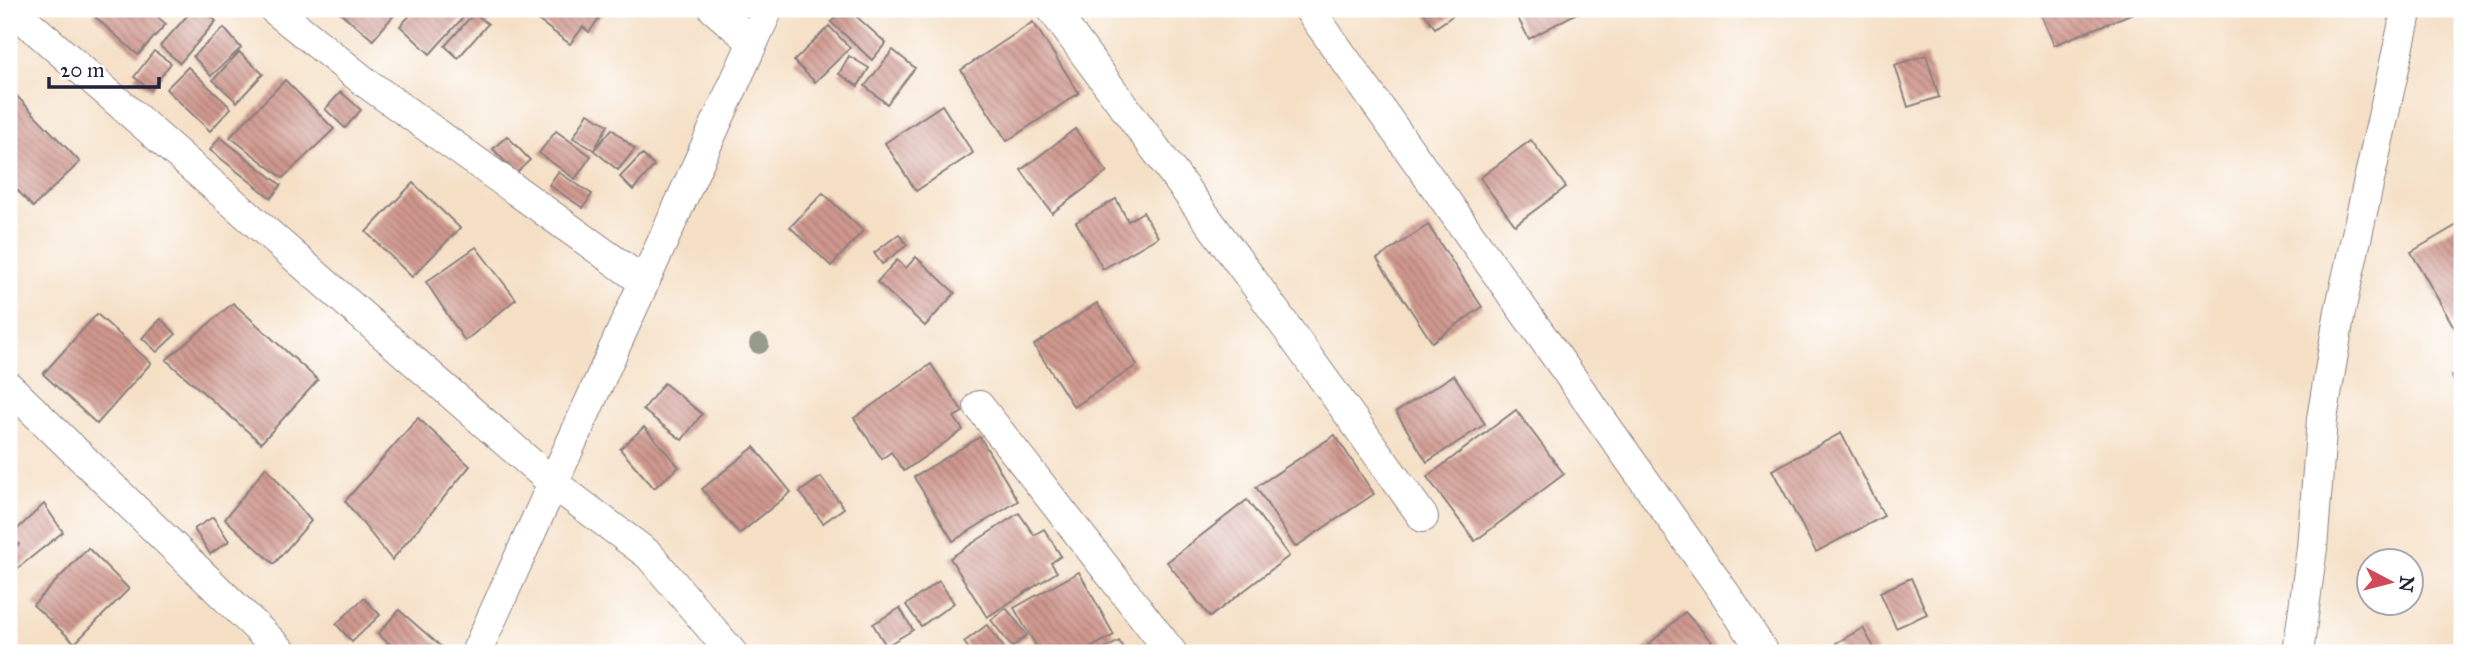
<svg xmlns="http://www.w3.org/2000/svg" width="2471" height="662" font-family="'IM FELL Great Primer',serif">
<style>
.building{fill:url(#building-back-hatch)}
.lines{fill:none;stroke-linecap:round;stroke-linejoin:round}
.minor-casing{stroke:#8c8180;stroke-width:32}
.minor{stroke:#fff;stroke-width:30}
.tree{fill:#979b8a}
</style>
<defs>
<pattern id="building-back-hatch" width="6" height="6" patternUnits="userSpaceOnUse" patternTransform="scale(1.75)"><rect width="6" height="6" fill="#d0988e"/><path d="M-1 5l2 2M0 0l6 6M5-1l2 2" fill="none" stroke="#a87c75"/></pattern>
</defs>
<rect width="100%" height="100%" fill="#fff"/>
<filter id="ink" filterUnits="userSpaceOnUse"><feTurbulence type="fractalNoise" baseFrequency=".0143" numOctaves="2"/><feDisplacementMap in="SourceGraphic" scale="14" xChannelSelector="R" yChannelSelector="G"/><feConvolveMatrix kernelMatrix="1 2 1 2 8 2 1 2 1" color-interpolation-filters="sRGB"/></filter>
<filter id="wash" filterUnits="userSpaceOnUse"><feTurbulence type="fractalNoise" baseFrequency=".00686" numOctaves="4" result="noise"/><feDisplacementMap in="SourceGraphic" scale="28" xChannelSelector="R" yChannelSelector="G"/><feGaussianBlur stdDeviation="1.57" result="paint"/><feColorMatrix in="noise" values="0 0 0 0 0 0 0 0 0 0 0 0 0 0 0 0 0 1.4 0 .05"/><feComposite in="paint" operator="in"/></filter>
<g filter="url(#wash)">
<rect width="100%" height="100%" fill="#f5e0c6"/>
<g id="blocks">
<!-- building -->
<g class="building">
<polygon points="99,9 148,9 166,24 138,55 93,15"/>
<polygon points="193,9 203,9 216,21 180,63 160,46"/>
<polygon points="336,9 399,9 373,40"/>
<polygon points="416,9 465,9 468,12 430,54 400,26"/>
<polygon points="523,9 606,9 589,32 583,27 570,44"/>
<polygon points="843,9 848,9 886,43 872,60 831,22"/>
<polygon points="1421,9 1462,9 1435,28"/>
<polygon points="1513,9 1584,9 1529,39"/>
<polygon points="2039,9 2143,9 2054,45"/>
<polygon points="474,13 488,24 458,58 445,46"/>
<polygon points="1033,22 1079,93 1007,141 961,70"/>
<polygon points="829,26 850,48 815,82 794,61"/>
<polygon points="224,28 241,48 211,76 193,56"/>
<polygon points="893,50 915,68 887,104 865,86"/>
<polygon points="154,51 171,63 151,90 134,77"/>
<polygon points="239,52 263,74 237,102 213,80"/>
<polygon points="1926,55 1939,97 1908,107 1895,65"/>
<polygon points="849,56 869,68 858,86 839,74"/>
<polygon points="188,67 231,108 210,131 166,89"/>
<polygon points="285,80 334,129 283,178 230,137"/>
<polygon points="9,88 80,162 33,207 9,181"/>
<polygon points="341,92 361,110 345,128 325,109"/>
<polygon points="942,105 973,153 916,191 885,143"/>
<polygon points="588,113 608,125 594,150 612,129 635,149 618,170 592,149 573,138"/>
<polygon points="1075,129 1107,172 1052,213 1021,170"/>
<polygon points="556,131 591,156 575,179 539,153"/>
<polygon points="507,136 530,160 516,173 493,149"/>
<polygon points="220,137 281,185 271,198 210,150"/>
<polygon points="1531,140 1566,187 1515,225 1480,178"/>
<polygon points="642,154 654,166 633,190 620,177"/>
<polygon points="558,172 592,194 583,208 549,185"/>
<polygon points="413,183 460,228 412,277 366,232"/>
<polygon points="823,193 863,231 831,266 790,227"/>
<polygon points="1116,199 1128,221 1143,212 1158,237 1103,269 1076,222"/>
<polygon points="2462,222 2462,341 2411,252"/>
<polygon points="1428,225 1482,307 1432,342 1377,259"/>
<polygon points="899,234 907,245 882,264 874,253"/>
<polygon points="476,247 516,299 465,341 426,282"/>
<polygon points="916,257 955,293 925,326 877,282 897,260 906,268"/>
<polygon points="233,303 318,380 261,443 166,360"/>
<polygon points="1097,303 1137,365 1074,407 1034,345"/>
<polygon points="97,314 151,363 97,424 43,374"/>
<polygon points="161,319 176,334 157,352 142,338"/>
<polygon points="931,364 963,412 954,417 963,430 904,471 891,452 882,459 854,418"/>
<polygon points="2462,373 2462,396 2459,397 2452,376"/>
<polygon points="1454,375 1485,424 1427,462 1396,412"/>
<polygon points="664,383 702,414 682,440 643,410"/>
<polygon points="1516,410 1564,474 1475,541 1427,477"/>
<polygon points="418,418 470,466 392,560 345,501"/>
<polygon points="644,427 679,467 654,488 620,449"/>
<polygon points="1841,433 1884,516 1816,552 1772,470"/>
<polygon points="1335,435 1374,494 1295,547 1256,487"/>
<polygon points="980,437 1018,501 953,541 914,477"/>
<polygon points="754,447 791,492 739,534 702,489"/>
<polygon points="266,467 311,521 274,564 225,519"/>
<polygon points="821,477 844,508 823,523 800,492"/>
<polygon points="1247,500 1289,556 1210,617 1167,562"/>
<polygon points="44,504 63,532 9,575 9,554 19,544 10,536"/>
<polygon points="1019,513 1034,535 1044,529 1061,556 1051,563 1057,572 987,617 950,558"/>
<polygon points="213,517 229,541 210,554 194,529"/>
<polygon points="88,548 129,589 75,643 33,605"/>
<polygon points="1079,572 1114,635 1081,653 1040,653 1014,608"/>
<polygon points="1911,578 1927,614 1896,628 1880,592"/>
<polygon points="939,581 954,603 921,626 906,605"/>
<polygon points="364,598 380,615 352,642 336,624"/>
<polygon points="900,608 913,630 886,646 873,624"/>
<polygon points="1006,608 1027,635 1012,647 991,620"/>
<polygon points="399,610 445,650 442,653 400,653 378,634"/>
<polygon points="1685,612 1722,653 1639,653"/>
<polygon points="987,625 1008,653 972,653 964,642"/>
<polygon points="1863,628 1877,653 1842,653 1836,643"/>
<polygon points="1119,641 1126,653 1097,653"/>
</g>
</g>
</g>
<g filter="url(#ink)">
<use href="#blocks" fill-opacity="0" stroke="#8c8180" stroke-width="2"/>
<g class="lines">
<defs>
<g id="minor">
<polyline points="12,9 553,483 649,555 732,653"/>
<polyline points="274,9 365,82 644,282"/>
<polyline points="714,9 753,42"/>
<polyline points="1052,9 1253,281 1423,517"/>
<polyline points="1309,9 1726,595 1764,653"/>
<polyline points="9,387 283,653"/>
<polyline points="979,406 1172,653"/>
<polyline points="476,653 768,9"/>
<polyline points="2298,653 2312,548 2322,419 2340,311 2407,9"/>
</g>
</defs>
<!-- minor casing -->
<use href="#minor" class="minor-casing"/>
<!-- minor -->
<use href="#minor" class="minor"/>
</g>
<!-- trees -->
<circle class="tree" cx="759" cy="344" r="10"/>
</g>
<!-- margin -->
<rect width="2471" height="662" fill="none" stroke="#fff" stroke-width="35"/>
<!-- north arrow -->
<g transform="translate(2390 582) rotate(97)"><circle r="33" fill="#ffffff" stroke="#a7a7b1" stroke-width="2"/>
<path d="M0-5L12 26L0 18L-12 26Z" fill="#d1495b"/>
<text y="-10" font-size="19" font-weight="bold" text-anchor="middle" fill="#22223b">N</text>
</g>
<!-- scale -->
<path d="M49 77v10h110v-10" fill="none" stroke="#22223b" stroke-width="3.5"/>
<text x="60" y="77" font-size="21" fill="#22223b" stroke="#ffffff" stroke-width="5" paint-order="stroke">20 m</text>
</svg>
